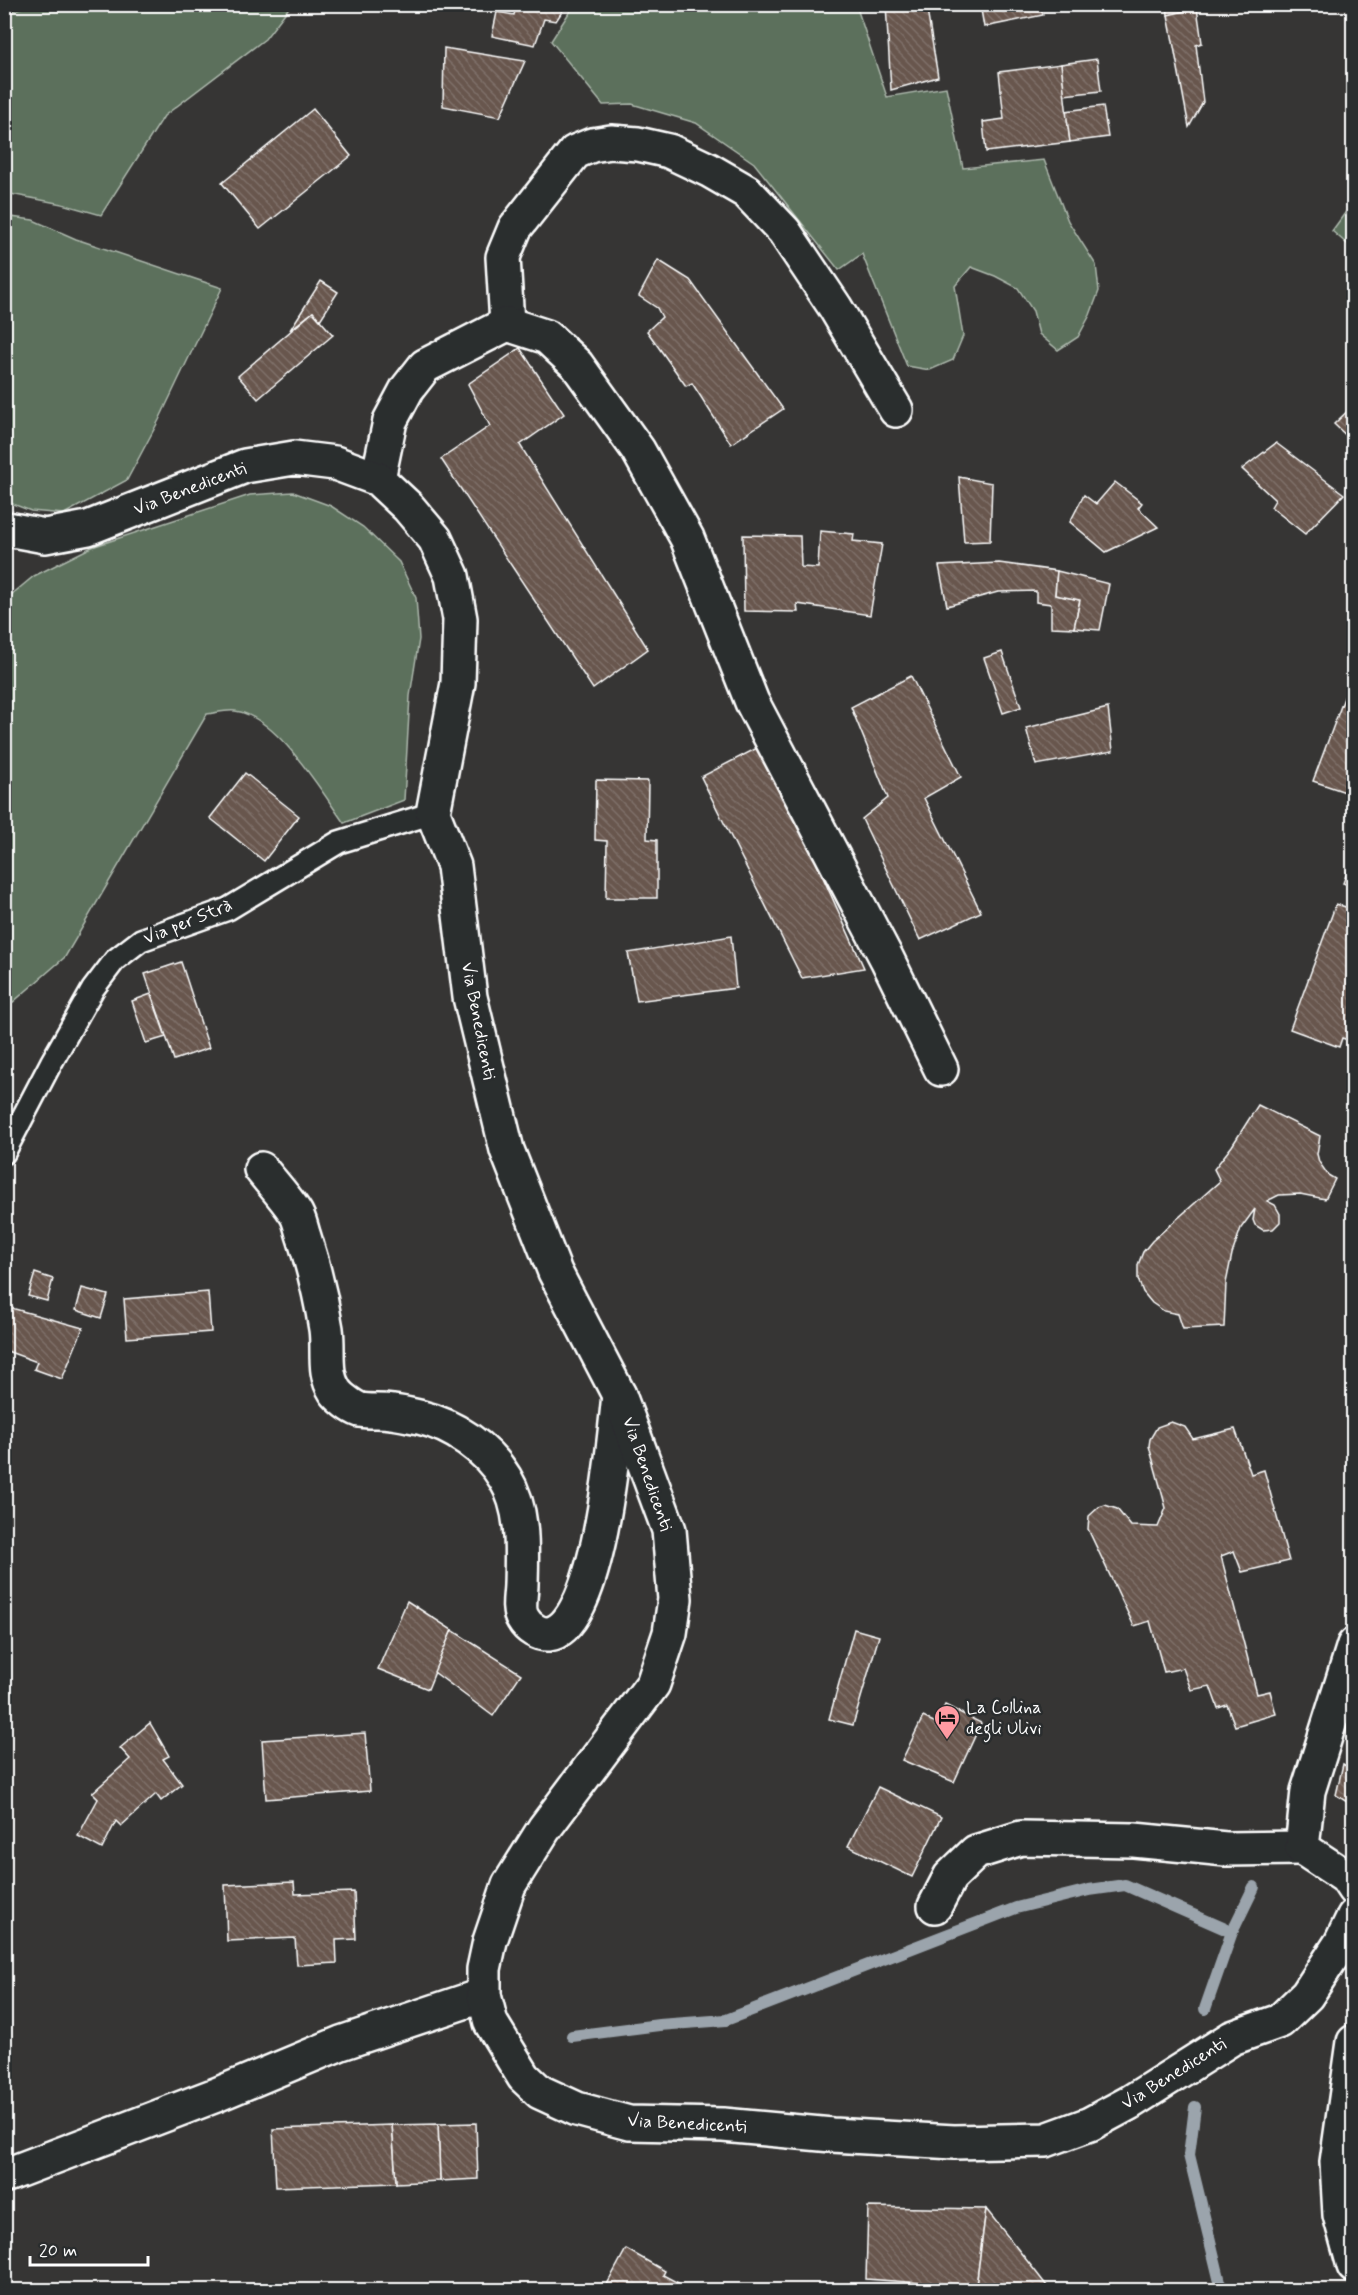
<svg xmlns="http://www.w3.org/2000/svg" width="1358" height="2295" font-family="Mynerve,sans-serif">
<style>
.grass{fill:#5b705b;stroke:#adb8ad;stroke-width:1.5}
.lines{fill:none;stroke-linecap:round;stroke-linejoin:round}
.stream{stroke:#9ba4ac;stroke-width:12}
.building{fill:url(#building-back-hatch);stroke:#fff;stroke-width:1.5}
.service-casing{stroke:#fff;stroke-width:26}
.minor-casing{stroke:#fff;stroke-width:38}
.tertiary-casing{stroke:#fff;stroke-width:38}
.service{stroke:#2a2d2e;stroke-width:21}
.minor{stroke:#2a2d2e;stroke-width:33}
.tertiary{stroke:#2a2d2e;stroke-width:33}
.labels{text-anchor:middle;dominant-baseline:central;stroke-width:5;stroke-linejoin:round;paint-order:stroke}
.street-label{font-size:18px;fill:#fff;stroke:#2a2d2e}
.poi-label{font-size:18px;fill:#fff;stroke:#2a2d2e;text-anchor:start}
</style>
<defs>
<pattern id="building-back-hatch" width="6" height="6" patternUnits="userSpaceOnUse" patternTransform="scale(1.5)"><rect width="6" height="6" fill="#67574e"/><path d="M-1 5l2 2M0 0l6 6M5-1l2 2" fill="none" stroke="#7e7069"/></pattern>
</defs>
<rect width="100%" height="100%" fill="#363534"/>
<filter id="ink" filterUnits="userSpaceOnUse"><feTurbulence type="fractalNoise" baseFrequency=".0167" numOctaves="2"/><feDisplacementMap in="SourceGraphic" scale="12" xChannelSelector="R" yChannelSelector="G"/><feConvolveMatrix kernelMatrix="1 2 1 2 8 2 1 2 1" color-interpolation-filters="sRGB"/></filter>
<g filter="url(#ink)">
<!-- grass -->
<g class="grass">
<polygon points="30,5 30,4 291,5 265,39 164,116 101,215 62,204 5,193 5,13"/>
<polygon points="574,5 856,5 887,97 946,87 963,168 1044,160 1068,221 1096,265 1099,291 1090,315 1078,337 1058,350 1039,334 1033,311 1018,288 995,276 971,267 955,286 963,336 953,360 930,370 907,366 862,254 839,270 754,163 696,123 632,104 603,105 551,41"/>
<polygon points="1353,202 1353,249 1332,231"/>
<polygon points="4,216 33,220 76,239 222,288 159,420 127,480 64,514 31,511 5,501"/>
<path d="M293,492l38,14 32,21 36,35 17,36 3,41 -9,57 -6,104 -60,23c-23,-32 -67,-107 -109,-112 -9,-1 -19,2 -28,3l-142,243 -60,52v-409l29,-24 58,-29 158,-52z"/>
</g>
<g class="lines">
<!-- stream -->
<g class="stream">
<polyline points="1205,2009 1232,1932 1254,1887"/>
<polyline points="572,2036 659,2025 726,2020 1016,1908 1089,1890 1125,1885 1232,1932"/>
<polyline points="1195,2107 1189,2155 1222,2290"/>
</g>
</g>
<!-- building -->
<g class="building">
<polygon points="517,4 567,4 556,21 544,19 535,45 492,36 497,12 514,15"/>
<polygon points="886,4 926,4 938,77 891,90"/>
<polygon points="980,4 1040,4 1043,15 984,27"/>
<polygon points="1167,4 1213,4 1213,6 1168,15"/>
<polygon points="1197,8 1202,43 1196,45 1203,102 1189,127 1168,15"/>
<polygon points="444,48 525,61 500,117 443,106"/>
<polygon points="1097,59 1101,91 1064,95 1061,64"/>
<polygon points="1061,64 1070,142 986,152 983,122 1004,119 999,72"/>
<polygon points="1103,106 1108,137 1070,142 1066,111"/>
<polygon points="313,109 351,156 260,229 222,183"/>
<polygon points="658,260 690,280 783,409 731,444 692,383 686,386 647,331 662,317 657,308 639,296"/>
<polygon points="321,281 338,292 320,320 313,312 290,330"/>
<polygon points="313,312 333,335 258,399 238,376"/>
<polygon points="520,348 564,414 520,445 648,649 593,689 441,459 490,426 468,384"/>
<polygon points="1354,405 1354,443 1334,424"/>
<polygon points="1276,443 1344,494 1305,534 1271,507 1275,500 1242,469"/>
<polygon points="959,477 992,483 990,541 964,542"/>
<polygon points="1115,482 1142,503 1138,508 1158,527 1106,552 1070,522 1084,495 1096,504"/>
<polygon points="820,531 854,534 853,541 882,544 870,615 797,604 798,612 744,611 743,535 800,536 801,567 818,568"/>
<polygon points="999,563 1057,571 1055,595 1080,600 1074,628 1051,627 1051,604 1036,602 1036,591 998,592 947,606 939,566"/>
<polygon points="1057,571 1109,584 1100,630 1074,628 1080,600 1055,595"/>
<polygon points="1002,652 1021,707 1003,713 984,658"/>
<polygon points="1354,671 1354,795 1313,781"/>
<polygon points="911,676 961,777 924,798 981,912 920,940 862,819 888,798 851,707"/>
<polygon points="1108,708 1113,751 1036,765 1026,728"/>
<polygon points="763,745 864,968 802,978 701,777"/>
<polygon points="245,773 299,816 264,861 210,818"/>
<polygon points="596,780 648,781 647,839 657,840 657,898 606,898 607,841 595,840"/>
<polygon points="1354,855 1354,887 1343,883"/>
<polygon points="1336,904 1352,909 1354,906 1354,1042 1342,1038 1339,1047 1290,1029"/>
<polygon points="731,936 736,988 637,1001 628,953"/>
<polygon points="181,962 209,1048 174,1060 145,974"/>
<polygon points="151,994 166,1037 146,1043 132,1001"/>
<polygon points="1258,1105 1320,1136 1317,1154 1319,1162 1328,1175 1335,1179 1325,1199 1300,1194 1279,1195 1267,1201 1275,1205 1280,1214 1280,1222 1273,1229 1263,1230 1255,1225 1253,1220 1255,1209 1241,1228 1232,1254 1226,1283 1224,1327 1183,1329 1178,1314 1164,1311 1152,1303 1143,1292 1138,1279 1138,1265 1143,1252 1152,1241 1220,1181 1214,1169 1232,1146"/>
<polygon points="4,1217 8,1217 9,1253 4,1287"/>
<polygon points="35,1273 53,1279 47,1301 28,1296"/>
<polygon points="82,1288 108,1295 101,1318 76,1310"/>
<polygon points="208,1292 211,1332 127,1338 124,1299"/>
<polygon points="4,1306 83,1328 62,1379 34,1369 37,1362 4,1350"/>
<polygon points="1171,1422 1185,1427 1193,1439 1235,1429 1251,1474 1264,1470 1289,1561 1242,1572 1234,1551 1221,1556 1257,1694 1270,1691 1276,1714 1235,1726 1227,1705 1218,1708 1210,1686 1191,1690 1183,1668 1164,1672 1150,1621 1134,1626 1088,1529 1089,1516 1099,1507 1105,1505 1117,1509 1131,1526 1158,1527 1166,1508 1149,1446 1150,1439 1157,1427"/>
<polygon points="407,1601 452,1630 428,1689 378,1669"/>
<polygon points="854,1629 879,1636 853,1725 829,1719"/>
<polygon points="452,1630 521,1674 493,1716 434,1672"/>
<polygon points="945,1705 981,1723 954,1782 902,1760 923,1717 936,1723"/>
<polygon points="150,1723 169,1756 163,1759 182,1784 161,1801 156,1794 121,1826 116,1821 102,1849 78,1836 98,1799 92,1793 130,1759 120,1748"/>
<polygon points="365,1733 370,1791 266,1799 262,1740"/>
<polygon points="1343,1764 1354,1771 1354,1792 1347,1802 1336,1795"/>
<polygon points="878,1787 941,1817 912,1877 848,1846"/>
<polygon points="294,1882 295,1894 354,1892 356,1939 336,1940 337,1963 297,1965 295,1938 227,1941 225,1885"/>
<polygon points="476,2123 478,2179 440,2181 438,2124"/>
<polygon points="438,2124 440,2181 396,2183 392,2125"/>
<polygon points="392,2125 396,2183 276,2187 273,2129"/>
<polygon points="868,2207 986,2209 976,2287 866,2279"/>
<polygon points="986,2209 1036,2272 1050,2290 1002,2290 1004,2289 976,2287"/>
<polygon points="626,2249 665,2271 663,2275 691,2290 604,2290"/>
</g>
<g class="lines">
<defs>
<polyline id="service" points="4,1153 51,1063 93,989 115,960 141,940 228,909 339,842 433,813"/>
<g id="minor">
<polyline points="507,324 503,257 515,228 575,152 592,145 611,142 638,144 669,151 709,170 747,192 784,231 835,307 896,410"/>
<polyline points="378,479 390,421 407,389 425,366 507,324 547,337 577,365 638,450 687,538 752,702 887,959 941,1069"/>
<path d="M261,1169c11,14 24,28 34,43 5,7 6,17 9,25 10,31 17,60 22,92 3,21 -3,44 9,62 5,7 17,16 25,19 10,2 22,0 32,2 9,1 18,3 27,5 34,8 68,31 86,61 19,31 17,70 16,106 0,10 -4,26 2,35 5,9 16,16 26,15 51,-8 65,-195 70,-239"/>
<polyline points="935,1906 950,1877 976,1852 1021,1838 1134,1840 1226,1849 1302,1848"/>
<polyline points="1354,2042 1337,2162 1340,2215 1354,2266"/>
<polyline points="4,2176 216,2095 341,2043 484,1995"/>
</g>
<g id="tertiary">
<polyline points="4,531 7,529 45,536 88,528 245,466 294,458 335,463 378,479 408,507 435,539 452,576 460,619 458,683 433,813 454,866 470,997 507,1150 555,1272 619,1395 669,1530 675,1599 670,1633 653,1684 544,1829 509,1885 490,1941 484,1969 484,1995 491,2023 524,2077 540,2092 577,2109 629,2123 723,2125 832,2135 954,2142 1046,2140 1090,2124 1129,2103 1232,2038 1280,2021 1307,1995 1341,1943 1354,1916"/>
<polyline points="1354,1645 1308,1791 1302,1848 1346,1877 1354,1889"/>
</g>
</defs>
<!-- service casing -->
<use href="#service" class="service-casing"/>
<!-- minor casing -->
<use href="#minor" class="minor-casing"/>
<!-- tertiary casing -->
<use href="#tertiary" class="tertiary-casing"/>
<!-- service -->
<use href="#service" class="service"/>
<!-- minor -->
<use href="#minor" class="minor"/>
<!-- tertiary -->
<use href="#tertiary" class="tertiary"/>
</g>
</g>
<!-- icons -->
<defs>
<symbol id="hotel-pin" viewBox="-11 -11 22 30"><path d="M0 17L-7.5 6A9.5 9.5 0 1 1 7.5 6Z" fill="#ff9aa2" stroke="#2a2d2e"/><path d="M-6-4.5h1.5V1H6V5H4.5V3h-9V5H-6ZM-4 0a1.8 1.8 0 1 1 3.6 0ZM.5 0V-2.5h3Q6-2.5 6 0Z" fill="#111"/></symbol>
</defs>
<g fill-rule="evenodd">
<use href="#hotel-pin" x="932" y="1703" width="30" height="40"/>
</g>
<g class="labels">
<!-- street labels -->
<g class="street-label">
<text transform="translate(190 489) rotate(-21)">Via Benedicenti</text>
<text transform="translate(188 922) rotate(-22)">Via per Strà</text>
<text transform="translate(478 1021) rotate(79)">Via Benedicenti</text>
<text transform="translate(647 1474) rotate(71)">Via Benedicenti</text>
<text transform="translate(1174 2074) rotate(-32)">Via Benedicenti</text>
<text transform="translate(687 2124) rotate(3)">Via Benedicenti</text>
</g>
<!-- poi labels -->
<g class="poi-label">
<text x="966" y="1708">La Collina<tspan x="966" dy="21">degli Ulivi</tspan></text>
</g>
</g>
<!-- margin -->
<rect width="1358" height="2295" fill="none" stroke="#2a2d2e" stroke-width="24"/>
<rect x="12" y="12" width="1334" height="2271" fill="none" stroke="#fff" stroke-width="2" filter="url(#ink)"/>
<!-- scale -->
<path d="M30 2256v9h118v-9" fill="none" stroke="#ffffff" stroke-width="3"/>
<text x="39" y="2256" font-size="18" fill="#ffffff" stroke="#2a2d2e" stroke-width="4.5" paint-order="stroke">20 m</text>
</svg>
